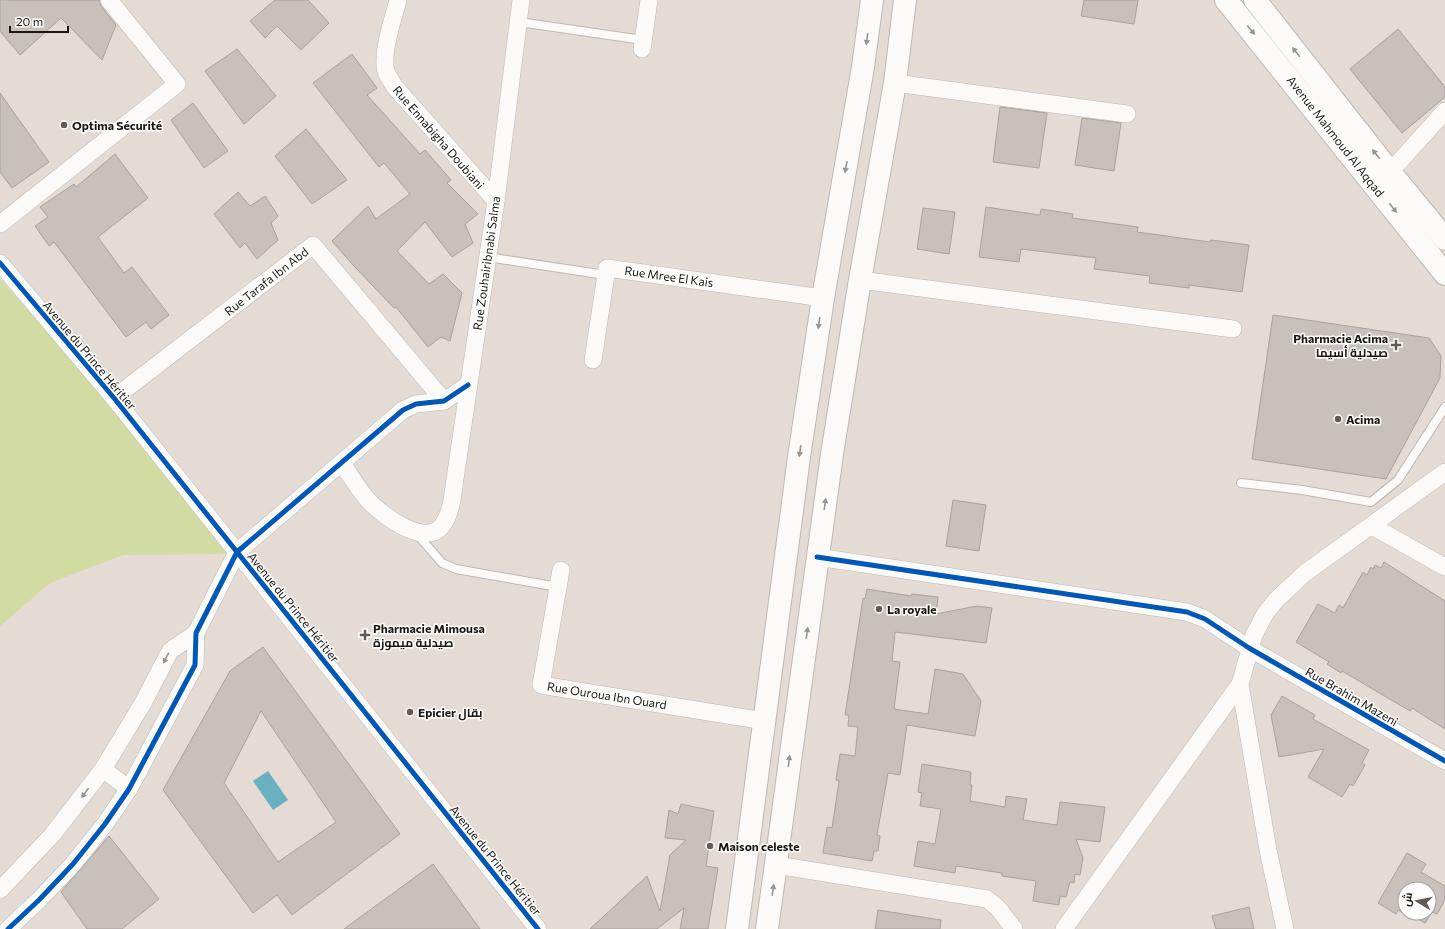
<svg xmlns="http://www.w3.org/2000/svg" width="1445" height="929" font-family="Commissioner,Cairo,sans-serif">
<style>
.green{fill:#d2dba1}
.water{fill:#69b1c1}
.building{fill:#c7c0bb;stroke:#a8a19c;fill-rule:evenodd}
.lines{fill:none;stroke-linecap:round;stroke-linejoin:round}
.lane-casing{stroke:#bdb7b1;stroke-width:10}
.street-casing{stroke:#bdb7b1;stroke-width:18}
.secondary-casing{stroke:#bdb7b1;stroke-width:24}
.lane{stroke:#fbfaf9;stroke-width:8}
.street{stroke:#fbfaf9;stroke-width:17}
.secondary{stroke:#fbfaf9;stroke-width:22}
.cycleway-casing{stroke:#fff;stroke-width:8}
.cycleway{stroke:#0057b8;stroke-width:5}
.oneway{fill:#969390}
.poi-dot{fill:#615b55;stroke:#fff;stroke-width:1.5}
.labels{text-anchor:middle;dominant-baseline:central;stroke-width:3;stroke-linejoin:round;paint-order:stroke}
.poi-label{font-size:12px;font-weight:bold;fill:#1a1610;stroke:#fff;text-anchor:start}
.street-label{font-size:12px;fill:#1a1610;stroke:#fff}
</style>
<rect width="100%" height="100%" fill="#e4dcd4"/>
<!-- green -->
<polygon class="green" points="0,279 66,353 230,554 123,555 50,583 0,626"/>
<!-- water -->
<polygon class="water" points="268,771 288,800 273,810 253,781"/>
<!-- building -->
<g class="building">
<polygon points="0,0 99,0 101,6 116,25 102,60 61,18 20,55 0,31"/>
<polygon points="275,0 308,0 329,23 301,50 277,26 265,38 250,21"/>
<polygon points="1084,0 1138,0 1134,24 1081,16"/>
<polygon points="1398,29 1445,87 1445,97 1402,133 1350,69"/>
<polygon points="237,49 276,96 244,124 205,71"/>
<polygon points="352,54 377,88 367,95 420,154 425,150 451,180 447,183 478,214 465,224 473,243 452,257 425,222 397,251 429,284 443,274 462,293 450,341 441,337 428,347 396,307 394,308 353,265 332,241 368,206 376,219 410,194 384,163 379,167 313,83"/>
<polygon points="0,93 49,162 12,188 0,172"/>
<polygon points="193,103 228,151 204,168 171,120"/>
<polygon points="1000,107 1047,113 1039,168 993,162"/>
<polygon points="1082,118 1121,123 1114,171 1075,165"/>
<polygon points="306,129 347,180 312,204 275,156"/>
<polygon points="115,154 148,198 98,237 124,273 132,267 169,315 151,329 146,322 126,337 54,242 49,246 35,226 48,217 40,207 74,184 76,187"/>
<polygon points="238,192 250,206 265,196 278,216 271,223 278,240 257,259 245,243 240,248 214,214"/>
<polygon points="986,207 1040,215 1041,209 1073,214 1072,218 1138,227 1137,232 1210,242 1211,240 1249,245 1242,292 1189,285 1189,288 1149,283 1150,276 1094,269 1096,258 1021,249 1019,262 979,257"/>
<polygon points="923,208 955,212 949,254 917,249"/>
<polygon points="1273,315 1429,338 1441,356 1440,378 1386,479 1252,459"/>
<polygon points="953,500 986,505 979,551 946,546"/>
<polygon points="1384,562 1445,601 1445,729 1412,708 1410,711 1342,671 1341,673 1327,664 1329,662 1296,642 1318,604 1335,613 1339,605 1343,608 1363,572 1367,575 1371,567 1373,569 1375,565 1381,568"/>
<polygon points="867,589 911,596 912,594 938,597 936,614 977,606 992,608 986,643 895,632 892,661 900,662 894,709 928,714 935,669 963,674 981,701 975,736 907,725 900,775 888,773 877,835 880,836 878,851 874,851 872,861 823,853 827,827 832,828 834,815 839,781 836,780 840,754 855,756 858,727 848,726 849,715 845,715 863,598 865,599"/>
<path d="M263,647l137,187 -108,81 -15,-20 -24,18 -90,-123 67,-119zM261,711l75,111 -58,40 -54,-79z"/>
<polygon points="1282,696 1315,715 1313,719 1369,750 1362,763 1365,765 1353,786 1350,784 1342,797 1308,777 1324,749 1279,757 1271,715"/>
<polygon points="922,764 971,772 970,785 972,785 970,801 1005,807 1006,796 1027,799 1023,820 1057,825 1060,802 1105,807 1100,842 1076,839 1083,858 1080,875 1075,874 1074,883 1070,882 1066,897 1060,896 1059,905 1033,901 1036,881 1002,876 1002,873 956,866 955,873 914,866 918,841 935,844 941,809 920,806 922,793 918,792"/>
<polygon points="681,804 714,811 706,866 718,868 708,929 680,929 684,908 657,929 590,929 647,876 660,911 670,855 686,840 665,838 669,810 678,814"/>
<polygon points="109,836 159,899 122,929 87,929 61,892"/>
<path d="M1407,853l19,11 -5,8 24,14v14l-8,14 -5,-2 -7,11 -9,-5 -1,2 -17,-10 -2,4 -18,-11zM1405,889h24v24h-24z"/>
<polygon points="433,864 480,929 344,929"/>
<polygon points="1249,907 1254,929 1216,929 1212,916"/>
<polygon points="878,910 941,920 940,929 875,929"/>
</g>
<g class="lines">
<defs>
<g id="lane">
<polyline points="519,22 643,40"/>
<polyline points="487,257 606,275"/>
<polyline points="1241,483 1302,490 1371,502 1398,480 1445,407"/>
<polyline points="417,534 442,563 456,569 558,587"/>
</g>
<g id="street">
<path d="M398,0c-5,20 -17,52 -12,72 2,5 6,9 8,14l102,115"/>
<polyline points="642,49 649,0"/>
<polyline points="895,83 1127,114"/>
<polyline points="1390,172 1445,111"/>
<polyline points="0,224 177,84 109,0"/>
<polyline points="0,263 114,398 538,929"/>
<polyline points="860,280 1233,329"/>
<polyline points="593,360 607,268 823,298"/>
<polyline points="114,398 313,245 444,401"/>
<path d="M342,464c8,11 16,24 25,35 13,15 61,52 77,24 8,-13 9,-30 11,-44l41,-278 25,-201"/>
<polyline points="1372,526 1445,567"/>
<polyline points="817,557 1187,612 1205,619 1249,648 1445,761"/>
<polyline points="561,570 541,685 765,721"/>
<polyline points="1240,684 1268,850 1285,929"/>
<polyline points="103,769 129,789"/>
<polyline points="776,865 987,899 998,908 1014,929"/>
<polyline points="0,890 53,834 103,769 143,703 170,651 196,633"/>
<polyline points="8,929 39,900 73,864 105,824 129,789 195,665 196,633 237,552 403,410 416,404 444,401 468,385"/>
<polyline points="1064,929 1240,684 1254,635 1265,614 1276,600 1305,573 1445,472"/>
</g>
<g id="secondary">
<polyline points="1226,0 1445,274"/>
<polyline points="1255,0 1390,172 1445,239"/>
<polyline points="737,929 799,457 823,298 863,67 872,0"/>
<polyline points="767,929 832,454 860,280 895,83 905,0"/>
</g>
</defs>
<!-- lane casing -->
<use href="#lane" class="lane-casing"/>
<!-- street casing -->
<use href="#street" class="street-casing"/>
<!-- secondary casing -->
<use href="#secondary" class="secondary-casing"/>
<!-- lane -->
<use href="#lane" class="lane"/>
<!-- street -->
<use href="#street" class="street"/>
<!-- secondary -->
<use href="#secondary" class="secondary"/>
<defs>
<g id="cycleway">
<polyline points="0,263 114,398 538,929"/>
<polyline points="817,557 1187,612 1205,619 1249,648 1445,761"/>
<polyline points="8,929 39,900 73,864 105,824 129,789 195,665 196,633 237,552 403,410 416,404 444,401 468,385"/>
</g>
</defs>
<!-- cycleway casing -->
<use href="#cycleway" class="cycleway-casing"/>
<!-- cycleway -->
<use href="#cycleway" class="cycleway"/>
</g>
<!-- one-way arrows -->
<defs><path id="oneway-solid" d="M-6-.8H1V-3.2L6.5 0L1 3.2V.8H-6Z"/></defs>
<g class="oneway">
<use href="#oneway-solid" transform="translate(1251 30) rotate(50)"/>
<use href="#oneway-solid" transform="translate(867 39) rotate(97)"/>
<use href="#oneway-solid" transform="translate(1296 52) rotate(-128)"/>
<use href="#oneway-solid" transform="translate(1376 154) rotate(-128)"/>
<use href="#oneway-solid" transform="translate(846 167) rotate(100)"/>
<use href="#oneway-solid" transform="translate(1393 208) rotate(52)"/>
<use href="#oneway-solid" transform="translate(819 323) rotate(98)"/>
<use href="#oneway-solid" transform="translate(800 451) rotate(98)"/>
<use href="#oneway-solid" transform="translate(825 504) rotate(-82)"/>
<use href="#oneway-solid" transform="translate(807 633) rotate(-82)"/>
<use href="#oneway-solid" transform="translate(166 658) rotate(118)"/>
<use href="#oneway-solid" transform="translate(789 761) rotate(-83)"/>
<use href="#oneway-solid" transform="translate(85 793) rotate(126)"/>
<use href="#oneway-solid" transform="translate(773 890) rotate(-82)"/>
</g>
<!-- markers -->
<g class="poi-dot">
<circle cx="64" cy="125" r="4"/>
<path d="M1394 339h4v4h4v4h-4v4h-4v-4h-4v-4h4z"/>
<circle cx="1338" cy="419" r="4"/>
<circle cx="879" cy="609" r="4"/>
<path d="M363 629h4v4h4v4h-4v4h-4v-4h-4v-4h4z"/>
<circle cx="410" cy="712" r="4"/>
<circle cx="710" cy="846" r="4"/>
</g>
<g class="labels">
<!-- poi labels -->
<g class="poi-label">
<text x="72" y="125">Optima Sécurité</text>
<text x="1388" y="338" text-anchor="end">Pharmacie Acima<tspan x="1388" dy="14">صيدلية أسيما</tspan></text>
<text x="1346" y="419">Acima</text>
<text x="887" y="609">La royale</text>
<text x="373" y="628">Pharmacie Mimousa<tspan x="373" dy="14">صيدلية ميموزة</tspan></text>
<text x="418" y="712">Epicier بقال</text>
<text x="718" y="846">Maison celeste</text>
</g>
<!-- street labels -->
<g class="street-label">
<text transform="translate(1336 136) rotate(52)">Avenue Mahmoud Al Aqqad</text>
<text transform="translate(439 137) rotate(49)">Rue Ennabigha Doubiani</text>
<text transform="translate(486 263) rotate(-82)">Rue Zouhairibnabi Salma</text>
<text transform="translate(669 276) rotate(8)">Rue Mree El Kais</text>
<text transform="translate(266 281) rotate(-38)">Rue Tarafa Ibn Abd</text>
<text transform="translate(90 355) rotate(50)">Avenue du Prince Héritier</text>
<text transform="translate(294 607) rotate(51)">Avenue du Prince Héritier</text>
<text transform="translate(607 695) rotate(9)">Rue Ouroua Ibn Ouard</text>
<text transform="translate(1352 696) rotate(30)">Rue Brahim Mazeni</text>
<text transform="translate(496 860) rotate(51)">Avenue du Prince Héritier</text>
</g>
</g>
<!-- north arrow -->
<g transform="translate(1417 901) rotate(280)"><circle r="19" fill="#ffffff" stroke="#a3a29f"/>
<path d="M0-3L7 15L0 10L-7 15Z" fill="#615b55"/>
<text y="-6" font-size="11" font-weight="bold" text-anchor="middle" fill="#1a1610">ش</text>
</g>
<!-- scale -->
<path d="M10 26v6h58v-6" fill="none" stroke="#1a1610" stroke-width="2"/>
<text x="16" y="26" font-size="12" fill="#1a1610" stroke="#ffffff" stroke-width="3" paint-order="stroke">20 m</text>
</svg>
